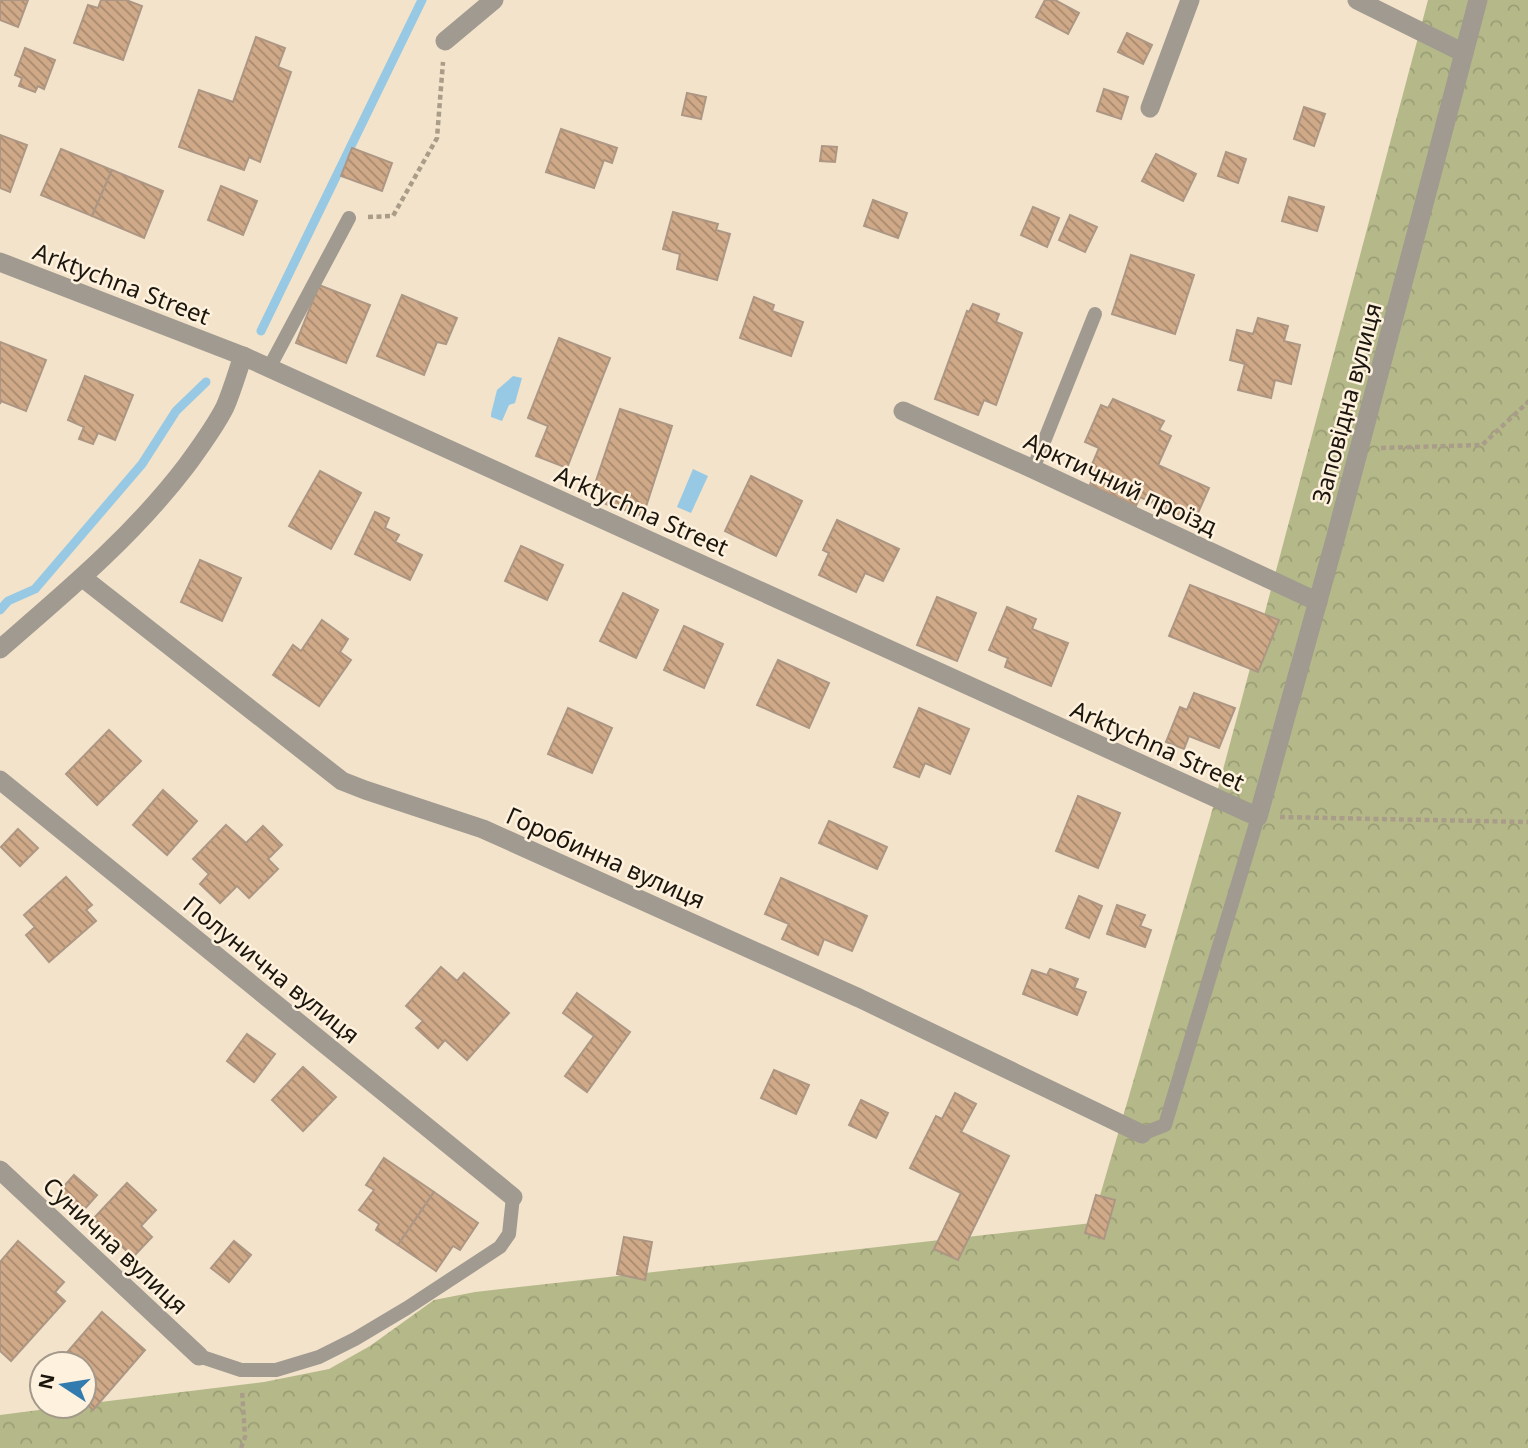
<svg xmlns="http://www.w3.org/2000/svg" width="1528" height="1448" font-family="'Noto Sans',sans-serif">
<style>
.forest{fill:url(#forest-crowns)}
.water{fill:#97c9e4}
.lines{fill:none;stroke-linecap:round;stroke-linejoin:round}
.stream{stroke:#97c9e4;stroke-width:9}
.building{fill:url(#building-back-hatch);stroke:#ad9784;stroke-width:2}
.path{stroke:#a99d89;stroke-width:4.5;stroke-dasharray:5 3.5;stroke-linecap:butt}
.service{stroke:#a09a90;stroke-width:14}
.minor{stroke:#a09a90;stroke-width:19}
.labels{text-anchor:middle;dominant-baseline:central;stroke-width:5;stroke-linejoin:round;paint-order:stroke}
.street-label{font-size:24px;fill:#1b160d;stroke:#fef1dd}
</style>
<defs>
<pattern id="forest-crowns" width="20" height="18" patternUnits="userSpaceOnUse" patternTransform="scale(1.75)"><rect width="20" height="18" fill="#b5b989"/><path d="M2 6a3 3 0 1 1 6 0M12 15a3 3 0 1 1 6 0" fill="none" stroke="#9b9e75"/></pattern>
<pattern id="building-back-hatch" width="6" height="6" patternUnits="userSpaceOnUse" patternTransform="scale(1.75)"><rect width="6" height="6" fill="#d0aa88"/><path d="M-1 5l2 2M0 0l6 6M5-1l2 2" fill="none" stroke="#a8896e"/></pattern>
</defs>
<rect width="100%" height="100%" fill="#f3e3ca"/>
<!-- forest -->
<polygon class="forest" points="1428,0 1528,0 1528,1448 0,1448 0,1415 70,1406 84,1406 84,1404 264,1382 329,1369 370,1346 434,1300 475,1292 1092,1223 1212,811"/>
<!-- water -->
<g class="water">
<polygon points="513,376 522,378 515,403 509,405 502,421 491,417 491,414 497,390"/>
<polygon points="693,469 708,476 691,513 677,507"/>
</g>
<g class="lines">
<!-- stream -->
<g class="stream">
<polyline points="261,331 422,0"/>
<polyline points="0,610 8,601 35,589 142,464 176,411 206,382"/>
</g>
</g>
<!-- building -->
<g class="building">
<polygon points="0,0 28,0 18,27 0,20"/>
<polygon points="101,0 126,0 142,6 123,60 74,43 88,5 98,8"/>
<polygon points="1045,0 1055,0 1079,13 1068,34 1036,17"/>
<polygon points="1127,33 1152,45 1143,64 1118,52"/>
<polygon points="256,37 285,48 278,67 291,72 260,162 249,157 244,170 179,147 199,90 233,102"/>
<polygon points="25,48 55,60 44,89 38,86 35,92 19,86 22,78 15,75"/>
<polygon points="1104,89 1128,97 1121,119 1097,111"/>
<polygon points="687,93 706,97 701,119 682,115"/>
<polygon points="1304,107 1325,114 1314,146 1294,139"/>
<polygon points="561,129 617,148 612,163 604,160 594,188 546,172"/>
<polygon points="0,135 27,145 10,192 0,188"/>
<polygon points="822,146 837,147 835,162 820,161"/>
<polygon points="352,148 392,163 382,191 341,176"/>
<polygon points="61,149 112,170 92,216 41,195"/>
<polygon points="1226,152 1246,159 1238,183 1218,176"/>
<polygon points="1156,154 1196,174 1183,201 1142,181"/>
<polygon points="112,170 163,191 144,238 92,216"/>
<polygon points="221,186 257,201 243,235 208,220"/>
<polygon points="1289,197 1324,207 1317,231 1282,221"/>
<polygon points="873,200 907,213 898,238 864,226"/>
<polygon points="1033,207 1059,218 1047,247 1021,235"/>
<polygon points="673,212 718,224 716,230 730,234 717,280 677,269 680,254 663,249"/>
<polygon points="1070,215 1097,227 1085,252 1059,240"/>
<polygon points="1131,255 1194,275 1175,334 1112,314"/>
<polygon points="319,285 370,305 346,363 296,343"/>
<polygon points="402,295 457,318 446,344 437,342 424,375 377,356"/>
<polygon points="754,297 774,305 772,311 803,322 791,356 740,338"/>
<polygon points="973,304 999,314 996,322 1022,333 996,405 984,400 978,415 935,399 967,311 969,312"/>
<polygon points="1258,318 1288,326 1284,341 1300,345 1291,384 1275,380 1271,398 1238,390 1245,364 1230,360 1237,330 1253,334"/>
<polygon points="559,338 610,358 567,468 536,456 548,426 528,418"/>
<polygon points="0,342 46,360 26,411 1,401 0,404"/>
<polygon points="85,376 133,395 115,440 98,433 93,444 79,439 84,427 68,420"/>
<polygon points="1113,399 1164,421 1159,430 1171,436 1158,465 1209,488 1194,522 1140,497 1136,506 1090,485 1093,476 1088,474 1099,448 1085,442 1101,405 1108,408"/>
<polygon points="620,409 672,426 643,516 606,504 610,493 594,487"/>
<polygon points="320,471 361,493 331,549 289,526"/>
<polygon points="751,476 802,501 776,556 725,531"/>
<polygon points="375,512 389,518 385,528 399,535 395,542 422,555 410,580 355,554"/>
<polygon points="837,520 899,549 883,581 865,573 856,592 819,575 829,553 823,550"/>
<polygon points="521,546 563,565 547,600 505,581"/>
<polygon points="200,560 241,578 222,621 181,602"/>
<polygon points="1190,585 1279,620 1258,672 1169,636"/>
<polygon points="623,593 658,610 636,658 600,641"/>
<polygon points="937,597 976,613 957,661 917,645"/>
<polygon points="1007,607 1036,619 1032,629 1068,643 1051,686 1005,667 1008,658 989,650"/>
<polygon points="322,620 348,639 340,652 351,660 319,706 273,675 293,645 301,651"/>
<polygon points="684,626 723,644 704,688 664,670"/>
<polygon points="778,660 829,683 809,728 757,705"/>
<polygon points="1194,693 1235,708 1219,748 1189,736 1184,749 1166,742 1180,707 1187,710"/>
<polygon points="568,708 612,728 592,773 548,754"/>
<polygon points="919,708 969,729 950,774 925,763 919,777 894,767"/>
<polygon points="109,730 141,761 97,805 66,774"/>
<polygon points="163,790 197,821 167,855 133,825"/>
<polygon points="1078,796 1120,813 1098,868 1056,851"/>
<polygon points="829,821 887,847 877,869 819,843"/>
<polygon points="226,825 246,843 263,826 282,845 268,859 278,869 249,898 237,886 220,903 200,884 209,874 193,859"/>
<polygon points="18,829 38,848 20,866 1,847"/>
<polygon points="66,877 92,905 86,910 96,921 49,962 26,935 35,927 24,915"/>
<polygon points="781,878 867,916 852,951 824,939 818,955 782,939 789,924 765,914"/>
<polygon points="1079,896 1102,906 1089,938 1066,928"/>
<polygon points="1117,905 1145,915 1140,926 1151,930 1145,947 1107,934"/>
<polygon points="441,967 457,981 464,973 509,1013 467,1060 445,1040 438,1048 416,1028 423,1021 406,1006"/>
<polygon points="1050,969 1078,979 1074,988 1086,992 1077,1015 1023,994 1032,970 1047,975"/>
<polygon points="577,993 630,1032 587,1092 565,1076 594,1036 563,1013"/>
<polygon points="247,1034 275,1054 254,1082 227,1061"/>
<polygon points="303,1067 336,1097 303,1131 272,1100"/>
<polygon points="774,1070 809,1085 796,1114 761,1098"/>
<polygon points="955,1093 976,1104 961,1132 1009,1156 958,1260 934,1249 961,1193 910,1168 936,1116 942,1119"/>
<polygon points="861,1100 888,1113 876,1138 849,1125"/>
<polygon points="384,1158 434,1192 398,1245 376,1230 379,1224 359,1210 374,1190 366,1185"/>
<polygon points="74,1175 97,1195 81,1213 58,1193"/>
<polygon points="127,1183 156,1210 141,1226 152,1237 133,1257 93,1219"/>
<polygon points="434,1192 478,1223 460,1250 453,1246 436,1271 398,1245"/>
<polygon points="1096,1195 1115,1200 1104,1239 1085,1233"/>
<polygon points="624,1237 652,1242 645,1280 617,1274"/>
<polygon points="18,1241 64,1282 55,1292 65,1301 11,1361 0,1351 0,1262"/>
<polygon points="234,1241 251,1255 229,1282 211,1268"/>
<polygon points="102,1312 145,1350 93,1410 84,1401 84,1364 57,1364"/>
</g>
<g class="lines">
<!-- path -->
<g class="path">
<polyline points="368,217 393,216 437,138 443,62"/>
<polyline points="1381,448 1482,445 1528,402"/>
<polyline points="1280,817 1528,822"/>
<polyline points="241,1448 245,1437 242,1390"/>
</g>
<!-- service -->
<g class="service">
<polyline points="269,368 349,218"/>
<polyline points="1033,469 1095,314"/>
<polyline points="1142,1134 1165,1125 1258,817"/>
<polyline points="199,1356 241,1370 276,1370 319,1357 355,1339 407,1308 500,1247 509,1234 513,1197"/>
</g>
<!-- minor -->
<g class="minor">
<polyline points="1357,0 1464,53"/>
<polyline points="445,41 494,0"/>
<polyline points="1150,108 1190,0"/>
<polyline points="0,262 243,356 1258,817 1336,536 1478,0"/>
<polyline points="903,411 1033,469 1318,602"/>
<polyline points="83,578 342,781 365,790 483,829 859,998 1142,1134"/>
<path d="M0,649c66,-57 134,-114 187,-184 13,-18 28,-38 38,-58 7,-16 12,-34 18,-51"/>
<polyline points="0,780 513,1197"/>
<polyline points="0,1170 199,1356"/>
</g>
</g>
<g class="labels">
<!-- street labels -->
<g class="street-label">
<text transform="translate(122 283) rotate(21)">Arktychna Street</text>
<text transform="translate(1346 403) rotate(-75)">Заповідна вулиця</text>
<text transform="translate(1121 483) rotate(25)">Арктичний проїзд</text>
<text transform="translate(642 510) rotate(24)">Arktychna Street</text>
<text transform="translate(1158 745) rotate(24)">Arktychna Street</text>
<text transform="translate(606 857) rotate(24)">Горобинна вулиця</text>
<text transform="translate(272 969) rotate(39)">Полунична вулиця</text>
<text transform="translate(116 1245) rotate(43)">Сунична вулиця</text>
</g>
</g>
<!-- north arrow -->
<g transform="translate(63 1385) rotate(282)"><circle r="33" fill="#fef1dd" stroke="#a3998a" stroke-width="2"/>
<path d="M0-5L12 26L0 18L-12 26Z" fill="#317baf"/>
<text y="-10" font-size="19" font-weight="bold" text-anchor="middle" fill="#1b160d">N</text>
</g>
</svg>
